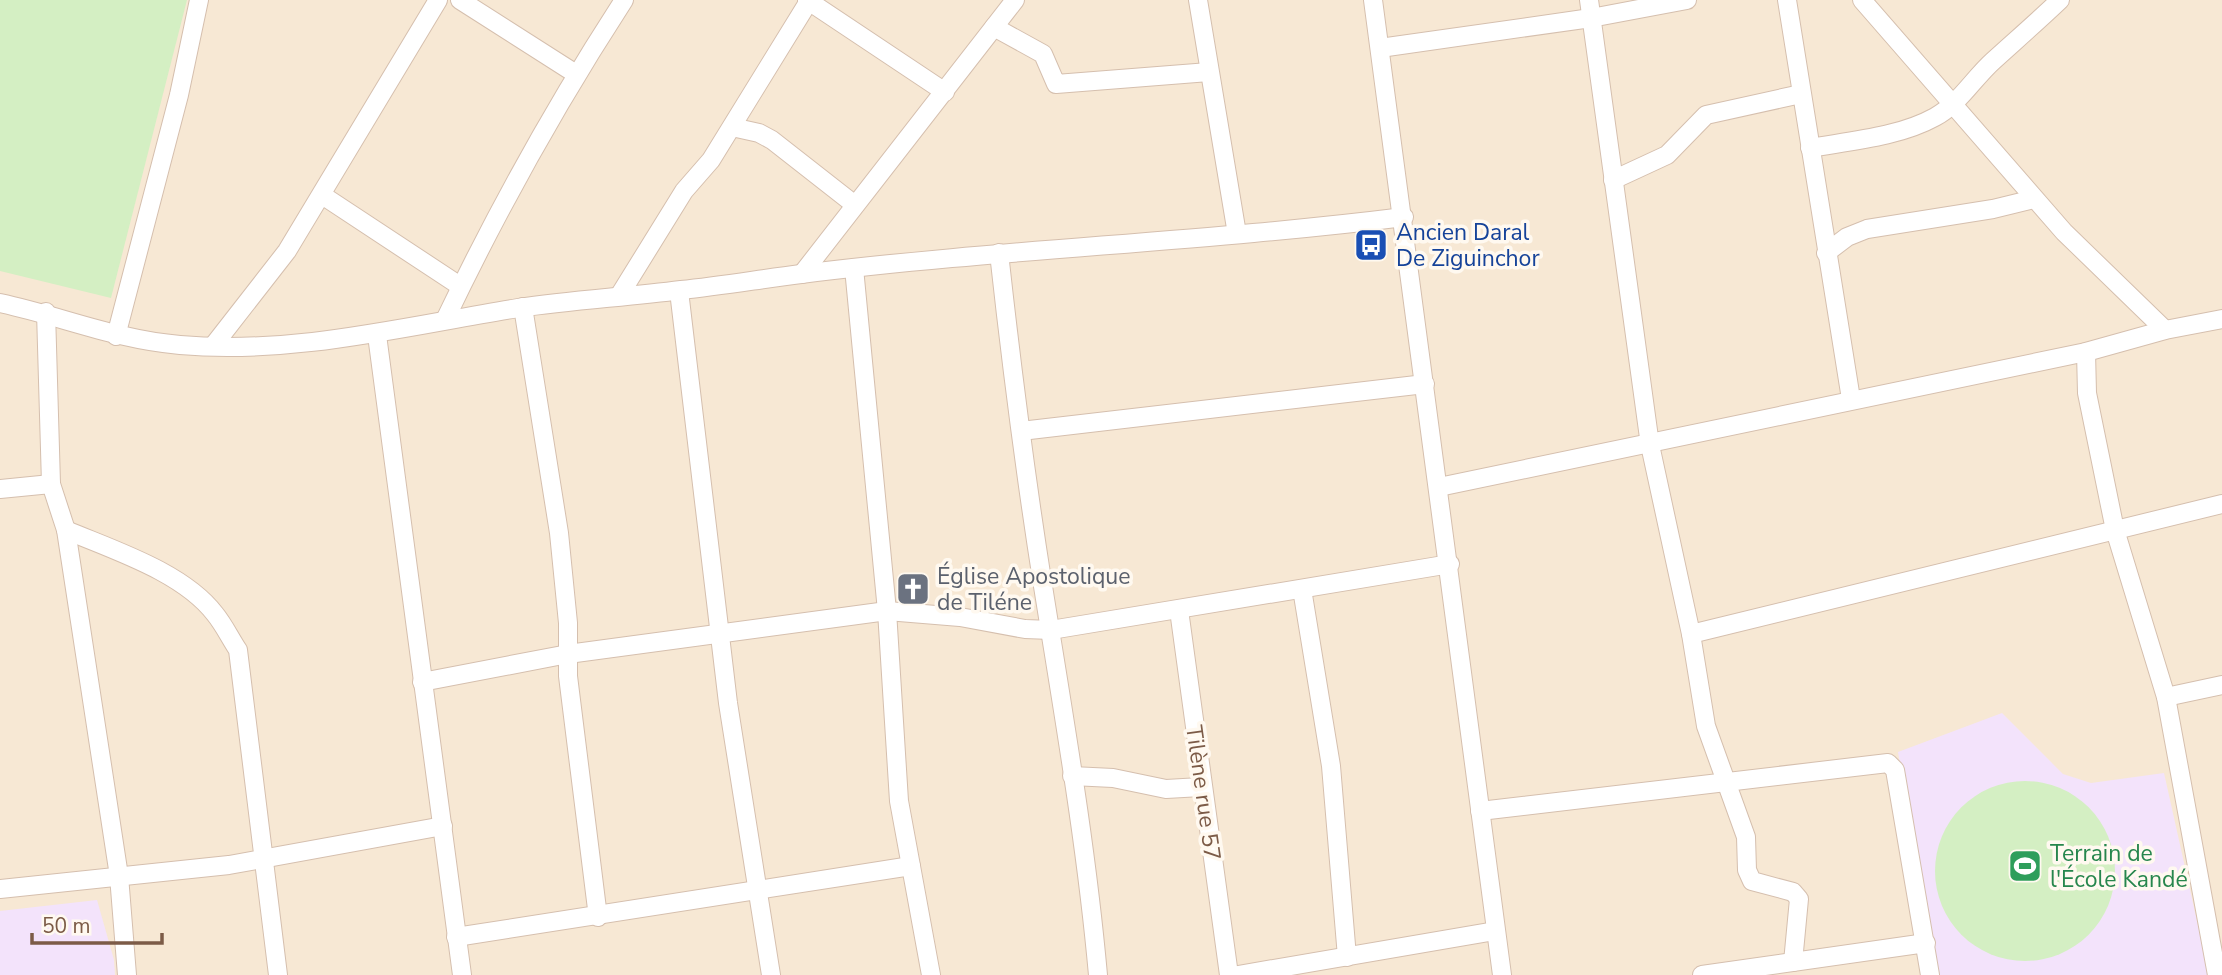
<svg xmlns="http://www.w3.org/2000/svg" width="2222" height="975" font-family="'Nunito Sans',sans-serif">
<style>
.residential{fill:#f7e8d4}
.education{fill:#f3e3fb}
.green{fill:#d4efc3}
.lines{fill:none;stroke-linecap:round;stroke-linejoin:round}
.street-casing{stroke:#d5bfae;stroke-width:20}
.street{stroke:#fff;stroke-width:18}
.labels{text-anchor:middle;dominant-baseline:central;stroke-width:7;stroke-linejoin:round;paint-order:stroke}
.transit-label{font-size:23px;fill:#164399;stroke:#fff9f0;text-anchor:start}
.worship-label{font-size:23px;fill:#5b616d;stroke:#fff9f0;text-anchor:start}
.street-label{font-size:23px;fill:#7c5b47;stroke:#fff9f0}
.leisure-label{font-size:23px;fill:#27864d;stroke:#fff9f0;text-anchor:start}
</style>
<rect width="100%" height="100%" fill="#fff6e7"/>
<!-- residential -->
<rect class="residential" x="0" y="0" width="2222" height="975"/>
<!-- education -->
<g class="education">
<polygon points="2002,713 2063,774 2091,783 2164,773 2209,975 1938,975 1898,752"/>
<polygon points="97,900 114,960 115,975 0,975 0,911"/>
</g>
<!-- green -->
<g class="green">
<polygon points="0,0 187,0 111,298 0,271"/>
<circle cx="2025" cy="871" r="90"/>
</g>
<g class="lines">
<defs>
<g id="street">
<polyline points="460,0 576,74"/>
<polyline points="807,0 945,92"/>
<polyline points="1198,0 1237,234"/>
<polyline points="1373,0 1502,975"/>
<polyline points="1589,0 1650,445 1691,634 1706,726 1746,837 1747,870 1752,881 1793,892 1799,899 1793,962"/>
<polyline points="1787,0 1851,399"/>
<polyline points="1862,0 2064,232 2165,330"/>
<polyline points="994,27 1043,54 1056,84 1209,72"/>
<polyline points="1380,48 1591,18 1687,0"/>
<polyline points="732,127 759,133 772,140 855,205"/>
<path d="M1810,148c40,-7 89,-11 125,-31 24,-13 38,-38 58,-56 22,-20 45,-40 67,-61"/>
<polyline points="1613,180 1667,155 1706,115 1801,94"/>
<polyline points="322,195 460,286"/>
<path d="M999,253c12,109 26,219 43,327 21,132 44,262 56,395"/>
<polyline points="1826,253 1847,237 1867,229 1993,209 2034,199"/>
<polyline points="854,268 887,611 899,801 931,975"/>
<polyline points="802,274 1015,0"/>
<polyline points="679,291 728,703 771,975"/>
<polyline points="619,296 684,191 711,160 809,1"/>
<path d="M0,303c61,13 117,37 180,42 114,10 226,-19 338,-37 54,-8 109,-11 163,-18 40,-4 80,-11 120,-16 201,-25 403,-32 603,-57"/>
<polyline points="523,307 559,533 568,623 568,676 598,917"/>
<polyline points="46,312 51,484 66,530 119,876 127,975"/>
<path d="M445,320c53,-111 112,-217 179,-320"/>
<polyline points="377,335 462,975"/>
<polyline points="116,336 179,95 199,0"/>
<polyline points="213,346 287,251 438,0"/>
<polyline points="2086,352 2087,393 2115,530 2166,697 2217,975"/>
<polyline points="1021,431 1425,384"/>
<polyline points="1439,487 2086,352 2165,330 2222,319"/>
<polyline points="0,489 51,484"/>
<path d="M66,530c47,20 117,42 149,84 9,11 15,24 23,36l40,325"/>
<polyline points="1302,589 1331,766 1347,957"/>
<polyline points="1179,610 1229,975"/>
<polyline points="1691,634 2222,504"/>
<polyline points="422,682 568,654 887,611 960,617 1025,629 1051,630 1450,564"/>
<polyline points="2166,697 2222,685"/>
<polyline points="1072,776 1113,778 1166,789 1201,787"/>
<polyline points="1480,811 1888,763 1895,770 1930,975"/>
<polyline points="0,889 229,865 443,826"/>
<polyline points="456,937 911,866"/>
<polyline points="1238,975 1495,931"/>
<polyline points="1702,975 1926,943"/>
</g>
</defs>
<!-- street casing -->
<use href="#street" class="street-casing"/>
<!-- street -->
<use href="#street" class="street"/>
</g>
<!-- icons -->
<defs>
<symbol id="bus-square" viewBox="-11 -11 22 22"><rect x="-9" y="-9" width="18" height="18" rx="4" fill="#1a4fb4" stroke="#fff9f0"/><path d="M-5-6H5V4H4V6H2V4H-2V6H-4V4H-5ZM-3.5-4V0h7V-4ZM-3.5 1.2v1.5H-2V1.2ZM2 1.2v1.5H3.5V1.2Z" fill="#fff"/></symbol>
<symbol id="church-square" viewBox="-11 -11 22 22"><rect x="-9" y="-9" width="18" height="18" rx="4" fill="#6b7280" stroke="#fff9f0"/><path d="M-1.2-6h2.4v3.5h3.3v2.4h-3.3V6h-2.4V-.1h-3.3v-2.4h3.3Z" fill="#fff"/></symbol>
<symbol id="stadium-square" viewBox="-11 -11 22 22"><rect x="-9" y="-9" width="18" height="18" rx="4" fill="#2e9e5b" stroke="#fff9f0"/><path d="M0-5a6.5 5 0 1 0 0 10a6.5 5 0 1 0 0-10ZM-3.5-1.8h7v3.6h-7Z" fill="#fff"/></symbol>
</defs>
<g fill-rule="evenodd">
<use href="#bus-square" x="1352" y="226" width="38" height="38"/>
<use href="#church-square" x="894" y="570" width="38" height="38"/>
<use href="#stadium-square" x="2006" y="847" width="38" height="38"/>
</g>
<g class="labels">
<!-- transit labels -->
<g class="transit-label">
<text x="1396" y="232">Ancien Daral<tspan x="1396" dy="26">De Ziguinchor</tspan></text>
</g>
<!-- worship labels -->
<g class="worship-label">
<text x="937" y="576">Église Apostolique<tspan x="937" dy="26">de Tiléne</tspan></text>
</g>
<!-- street labels -->
<g class="street-label">
<text transform="translate(1203 793) rotate(82)">Tilène rue 57</text>
</g>
<!-- leisure labels -->
<g class="leisure-label">
<text x="2050" y="853">Terrain de<tspan x="2050" dy="26">l'École Kandé</tspan></text>
</g>
</g>
<!-- scale -->
<path d="M32 933v10h130v-10" fill="none" stroke="#7c5b47" stroke-width="3.5"/>
<text x="42" y="933" font-size="21" fill="#7c5b47" stroke="#fff9f0" stroke-width="5" paint-order="stroke">50 m</text>
</svg>
